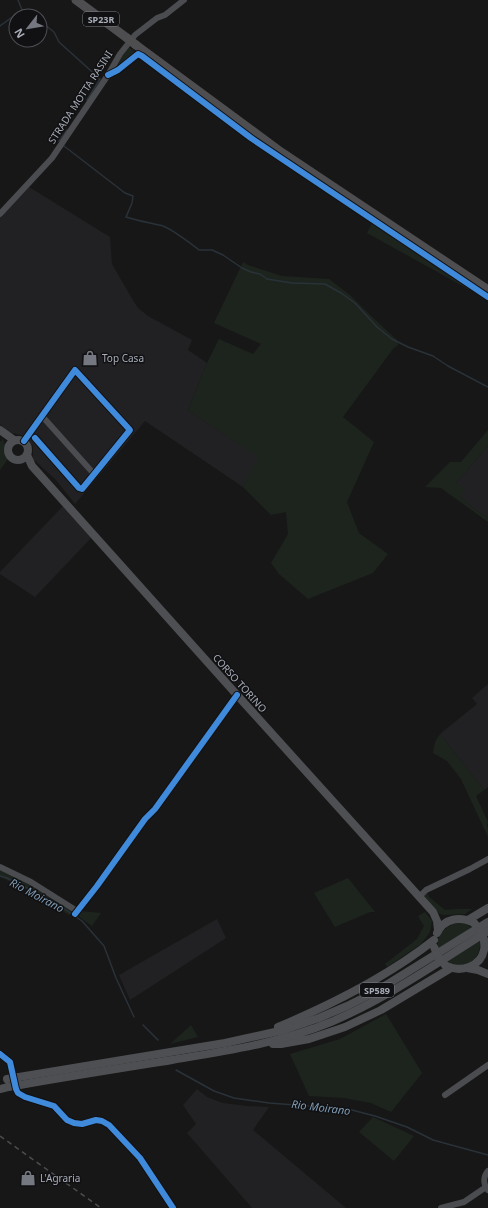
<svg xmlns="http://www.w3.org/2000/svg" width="488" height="1208" font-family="'Noto Sans',sans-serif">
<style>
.built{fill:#212123}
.green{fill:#1d241e}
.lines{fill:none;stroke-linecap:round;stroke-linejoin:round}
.stream{stroke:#2a3239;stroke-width:1.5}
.minor{stroke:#4b4c50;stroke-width:6}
.major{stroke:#4d4f52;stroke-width:8}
.highway{stroke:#4e4e51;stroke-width:9}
.rail{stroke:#4b4c4f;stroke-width:1.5;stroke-dasharray:5 4;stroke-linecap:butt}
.major-bridge{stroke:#4d4f52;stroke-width:8}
.highway-bridge{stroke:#4e4e51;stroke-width:9}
.cycleway-casing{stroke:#111113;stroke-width:8}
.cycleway{stroke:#408adc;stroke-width:6}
.labels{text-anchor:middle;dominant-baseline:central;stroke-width:3;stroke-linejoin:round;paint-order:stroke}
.shield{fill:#111113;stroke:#7b7e86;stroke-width:1}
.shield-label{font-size:9px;font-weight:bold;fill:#a8adb8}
.street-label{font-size:10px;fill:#a8adb8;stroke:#111113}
.poi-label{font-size:10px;fill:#a8adb8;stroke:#111113;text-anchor:start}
.water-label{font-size:11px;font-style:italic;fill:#7f9bb3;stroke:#111113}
</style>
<rect width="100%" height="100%" fill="#171717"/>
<!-- built -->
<g class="built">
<polygon points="29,187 110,237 112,264 134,302 138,308 148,316 192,340 188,350 207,363 188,410 259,457 243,487 145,421 75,504 56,480 33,459 33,446 24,436 8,432 0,424 0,216"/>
<polygon points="488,446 488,518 470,506 460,496 456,483"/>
<polygon points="64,505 92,537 35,597 0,574 0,572"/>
<polygon points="488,684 488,787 484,790 440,734 477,704 472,698"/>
<polygon points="217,919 226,938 130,1000 119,975"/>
<polygon points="197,1089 207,1097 223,1103 247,1106 269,1107 253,1130 346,1208 252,1208 187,1133 196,1124 183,1105"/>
</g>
<!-- green -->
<g class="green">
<polygon points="128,47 136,52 114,70"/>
<polygon points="372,223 486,299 367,233"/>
<polygon points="243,262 248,265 282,276 329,279 350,295 369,314 397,340 398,345 393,349 343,417 374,442 347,502 359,533 388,554 373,573 308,599 279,574 271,563 288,534 286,512 271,515 243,487 258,457 188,410 207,363 219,339 253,354 261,344 214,323"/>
<polygon points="488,430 488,446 456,483 466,490 460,496 470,506 488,518 488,522 441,488 425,487 450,462 461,462"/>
<polygon points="3,439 5,445 4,451 8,459 0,470 0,442"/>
<polygon points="440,734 484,790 476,796 488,822 487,825 488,828 488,837 461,779 447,761 433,753 435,742"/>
<polygon points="0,869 22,880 73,911 69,915 31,891 0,877"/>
<polygon points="348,878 375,912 370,912 335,927 314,893"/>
<polygon points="427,892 429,897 445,910 458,909 472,909 465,914 444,915 437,913 423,896"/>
<polygon points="81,911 101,913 92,926 78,916"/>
<polygon points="425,912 432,921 430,932 421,944 387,967 385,964 417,939 424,926 418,916"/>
<path d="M459,923l7,1 6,4 -34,20c-2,-14 8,-23 21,-25z"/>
<path d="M480,941c1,21 -17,29 -34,20z"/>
<polygon points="386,1014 422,1073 391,1112 371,1103 344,1098 309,1096 290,1054 340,1039"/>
<polygon points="191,1025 198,1037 170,1044"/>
<polygon points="373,1117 414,1136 394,1161 359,1132"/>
</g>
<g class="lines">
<!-- stream -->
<g class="stream">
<polyline points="18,0 22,10 33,16"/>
<polyline points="40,21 54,32 59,42 100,79 87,100"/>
<polyline points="0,26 22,10"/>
<polyline points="59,141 67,130"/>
<path d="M64,146l61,47 8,3 -1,7 -6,14c12,4 25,6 37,9 7,2 30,19 36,24h13l11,5 19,13 9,4 9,2 7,5 25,4 33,1 16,9 14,10 22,24 15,12 16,8 25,9 15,10 40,21"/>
<polyline points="0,876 7,878 53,901 82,921 104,946 116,978 134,1017"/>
<polyline points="143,1025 158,1040"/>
<polyline points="176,1070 214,1091 234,1098 269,1103 348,1109 375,1116 407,1127 433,1140 488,1155"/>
</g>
<!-- minor -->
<g class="minor">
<polyline points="108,75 118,70 138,54 142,56 251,138 488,297"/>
<polyline points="0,214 52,158 108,75 120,54 135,35 157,18 165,15 184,0"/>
<polyline points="42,416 94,474"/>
<polyline points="24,441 75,370 130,430 82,489 79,488 35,438"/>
<polyline points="0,867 31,882 77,911"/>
<polyline points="419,897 426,890 470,869 488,859"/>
<polyline points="75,914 97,886 145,819 155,809 237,695"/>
<polyline points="0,1054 10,1062 16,1089 18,1093 25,1097 54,1106 67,1120 74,1123 82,1124 96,1120 102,1121 109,1125 140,1158 173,1208"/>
<polyline points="445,1095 488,1065"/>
<path d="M488,1171c-5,6 -5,13 0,19"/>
<polyline points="441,1208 464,1202 486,1187"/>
</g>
<!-- major -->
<g class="major">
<polyline points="0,430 14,440"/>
<circle cx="18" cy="450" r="10"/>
<polyline points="27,455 32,466 237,695 433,912 437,921 438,930"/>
<polyline points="468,920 488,908"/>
<path d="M437,933c7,-15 23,-17 37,-10"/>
<path d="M447,966c14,7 34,0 37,-16 1,-3 0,-7 0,-10"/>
<polyline points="467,968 478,970 488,974"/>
<path d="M278,1027c55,-23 109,-50 156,-87"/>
<polyline points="273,1044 281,1044 309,1039 345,1027 381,1010 451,968"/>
<polyline points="19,1077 225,1043 284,1030 319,1018 347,1006 375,992 488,922"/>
<path d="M20,1085c51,-9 102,-17 152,-25 54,-9 108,-17 159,-38 56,-24 106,-59 157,-91"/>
<polyline points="0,1089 8,1087"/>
</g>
<!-- highway -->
<g class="highway">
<polyline points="76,0 127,38"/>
<polyline points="136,45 281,152 488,290"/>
</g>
<!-- rail -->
<polyline class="rail" points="0,1136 101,1208"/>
<!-- major-bridge -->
<g class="major-bridge">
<polyline points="474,923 481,931 484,940"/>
<polyline points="434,947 438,957 445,965"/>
<polyline points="7,1079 19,1077"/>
<polyline points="8,1087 20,1085"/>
</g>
<!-- highway-bridge -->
<polyline class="highway-bridge" points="127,38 136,45"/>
<defs>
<g id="cycleway">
<polyline points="108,75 118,70 138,54 142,56 251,138 488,297"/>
<polyline points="24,441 75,370 130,430 82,489 79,488 35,438"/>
<polyline points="75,914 97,886 145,819 155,809 237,695"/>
<polyline points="0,1054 10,1062 16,1089 18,1093 25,1097 54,1106 67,1120 74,1123 82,1124 96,1120 102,1121 109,1125 140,1158 173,1208"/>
</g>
</defs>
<!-- cycleway casing -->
<use href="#cycleway" class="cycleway-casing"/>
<!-- cycleway -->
<use href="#cycleway" class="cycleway"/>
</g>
<!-- icons -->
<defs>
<symbol id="shop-bare" viewBox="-9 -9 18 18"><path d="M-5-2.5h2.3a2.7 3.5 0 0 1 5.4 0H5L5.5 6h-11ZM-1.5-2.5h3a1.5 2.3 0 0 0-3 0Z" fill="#757880" stroke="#111113" stroke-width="2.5" paint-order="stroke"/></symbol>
</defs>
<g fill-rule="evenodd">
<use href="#shop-bare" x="79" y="347" width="22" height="22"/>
<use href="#shop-bare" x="17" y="1167" width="22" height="22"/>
</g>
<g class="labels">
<!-- shield labels -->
<g class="shield">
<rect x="83" y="12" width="36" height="14" rx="3"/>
<rect x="360" y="983" width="34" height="14" rx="3"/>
</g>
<g class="shield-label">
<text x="101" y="19">SP23R</text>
<text x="377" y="990">SP589</text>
</g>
<!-- street labels -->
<g class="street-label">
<text transform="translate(80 97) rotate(-57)">STRADA MOTTA RASINI</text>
<text transform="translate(240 683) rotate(48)">CORSO TORINO</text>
</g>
<!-- poi labels -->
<g class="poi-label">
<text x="102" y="358">Top Casa</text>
<text x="40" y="1178">L'Agraria</text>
</g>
<!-- water labels -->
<g class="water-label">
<text transform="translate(37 895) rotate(28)">Rio Moirano</text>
<text transform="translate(321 1107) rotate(7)">Rio Moirano</text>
</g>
</g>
<!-- north arrow -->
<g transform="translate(28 28) rotate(239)"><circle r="19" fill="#111113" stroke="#4d4f55"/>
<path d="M0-3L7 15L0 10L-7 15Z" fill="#757880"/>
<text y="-6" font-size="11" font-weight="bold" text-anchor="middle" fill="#a8adb8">N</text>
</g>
</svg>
